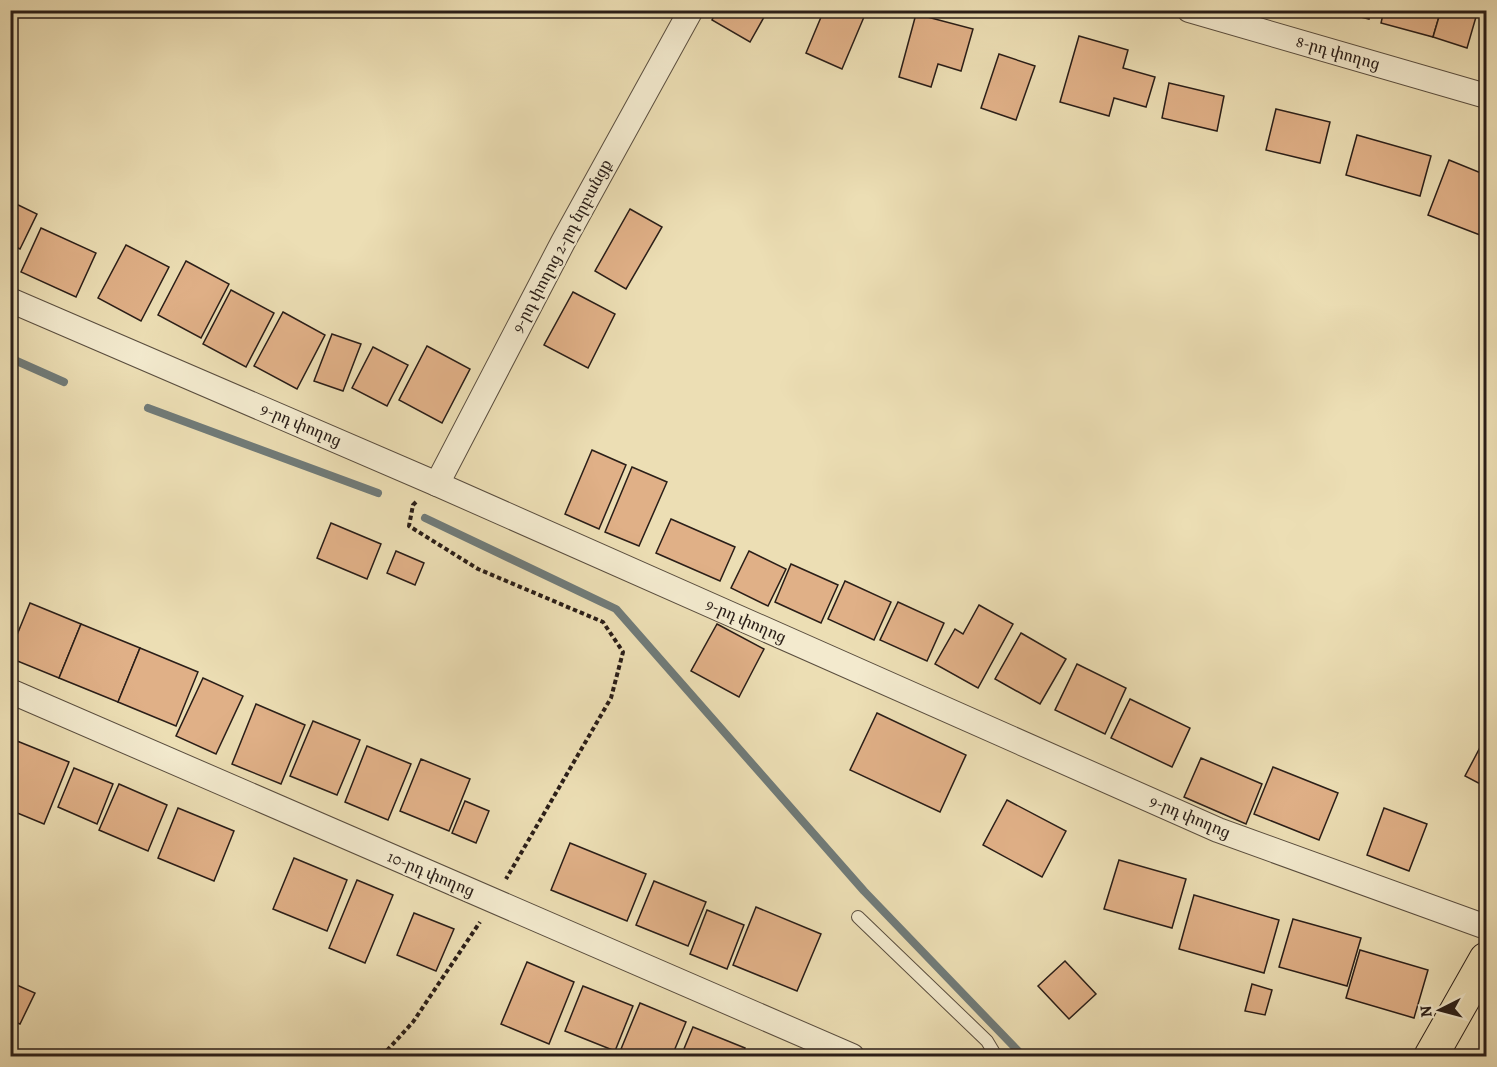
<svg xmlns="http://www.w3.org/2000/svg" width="1497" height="1067" font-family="Alegreya,'Noto Serif Armenian',serif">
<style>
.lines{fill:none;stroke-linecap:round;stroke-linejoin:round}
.stream{stroke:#707b79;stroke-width:8}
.building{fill:#e0b087;stroke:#2a1e18;stroke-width:1.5}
.service-casing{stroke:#5a4e3f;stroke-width:14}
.minor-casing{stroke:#5a4e3f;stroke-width:26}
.primary-casing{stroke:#2a1e18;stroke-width:35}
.path{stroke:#2a1e18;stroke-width:4;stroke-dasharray:4.5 3;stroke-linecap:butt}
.service{stroke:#f3eace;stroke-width:12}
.minor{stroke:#f3eace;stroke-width:24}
.primary{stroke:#ecdeb4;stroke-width:33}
.labels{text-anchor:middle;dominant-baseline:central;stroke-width:4.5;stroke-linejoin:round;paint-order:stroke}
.street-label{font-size:16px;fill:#2a1e18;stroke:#f3eace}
</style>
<rect width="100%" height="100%" fill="#ecdeb4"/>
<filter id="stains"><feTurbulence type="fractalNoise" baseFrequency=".00333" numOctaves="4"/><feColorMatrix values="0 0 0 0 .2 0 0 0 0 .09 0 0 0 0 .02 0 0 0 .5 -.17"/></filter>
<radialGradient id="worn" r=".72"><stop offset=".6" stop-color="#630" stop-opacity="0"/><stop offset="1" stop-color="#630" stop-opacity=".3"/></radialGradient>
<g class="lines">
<!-- stream -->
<g class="stream">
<polyline points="10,358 64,382"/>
<polyline points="148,408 378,493"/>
<polyline points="425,518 616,609 864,891 1023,1056"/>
</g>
</g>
<!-- building -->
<g class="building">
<polygon points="717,10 768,10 750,42 712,20"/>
<polygon points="824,10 848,10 864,17 842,69 806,53"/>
<polygon points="1333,10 1371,10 1369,19"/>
<polygon points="1384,10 1441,10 1433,37 1381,23"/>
<polygon points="1441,10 1478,10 1467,48 1433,37"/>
<polygon points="916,14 973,29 961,71 938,64 931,87 899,77"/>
<polygon points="1079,36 1128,50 1123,68 1155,77 1146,107 1114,98 1109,116 1060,102"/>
<polygon points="999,54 1035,66 1016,120 981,108"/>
<polygon points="1169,83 1224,96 1217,131 1162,118"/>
<polygon points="1276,109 1330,122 1320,163 1266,150"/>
<polygon points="1357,135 1431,156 1420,196 1346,175"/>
<polygon points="1449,160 1486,175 1486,217 1480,235 1428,215"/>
<polygon points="10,201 37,214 20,249 10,244"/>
<polygon points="630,209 662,227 626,289 595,271"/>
<polygon points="41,228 96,253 76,297 21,272"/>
<polygon points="126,245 169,267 141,321 98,298"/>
<polygon points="186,261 229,284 201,338 158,315"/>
<polygon points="231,290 274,313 246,367 203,344"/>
<polygon points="573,292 615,314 588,368 544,345"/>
<polygon points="283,312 325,335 297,389 254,366"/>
<polygon points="332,334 361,344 343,391 314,381"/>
<polygon points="427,346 470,369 442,423 399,400"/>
<polygon points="373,347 408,365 387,406 352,388"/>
<polygon points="592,450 626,465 599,529 565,514"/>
<polygon points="632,467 667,482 639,546 605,532"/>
<polygon points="671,519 735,547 720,581 656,553"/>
<polygon points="331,523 381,544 367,579 317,558"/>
<polygon points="396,551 424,563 415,585 387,573"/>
<polygon points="749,551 786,569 768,606 731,588"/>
<polygon points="791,564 838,585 821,623 775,602"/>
<polygon points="845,581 891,602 874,640 828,619"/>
<polygon points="898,602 944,623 927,661 880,640"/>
<polygon points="30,603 81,624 59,678 10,658 10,652"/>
<polygon points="979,605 1013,624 978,688 935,664 955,629 963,634"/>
<polygon points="81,624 140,648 118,702 59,678"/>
<polygon points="717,624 764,649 739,697 691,671"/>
<polygon points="1021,633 1066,659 1040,704 995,679"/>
<polygon points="140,648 198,672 176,726 118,702"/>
<polygon points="1077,664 1126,688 1105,734 1055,710"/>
<polygon points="203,678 243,696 216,754 176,736"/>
<polygon points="1130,699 1190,728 1172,767 1111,738"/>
<polygon points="256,704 305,725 281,784 232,764"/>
<polygon points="877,713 966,755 940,812 850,770"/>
<polygon points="313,721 360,740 337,795 290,776"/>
<polygon points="1486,736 1486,787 1465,776"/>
<polygon points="17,741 69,762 44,824 10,810 10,756"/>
<polygon points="367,746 411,764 388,820 345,802"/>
<polygon points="1201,758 1262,784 1246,824 1184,797"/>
<polygon points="421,759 470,779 449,831 400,811"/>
<polygon points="1273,767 1338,793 1319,840 1254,814"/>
<polygon points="74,768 113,784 97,824 58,807"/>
<polygon points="119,784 167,805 148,851 99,830"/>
<polygon points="1007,800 1066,831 1042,877 983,845"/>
<polygon points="465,801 489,811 476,843 452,833"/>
<polygon points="178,808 234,831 214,881 158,858"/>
<polygon points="1384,808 1427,824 1409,871 1367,855"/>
<polygon points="570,843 646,874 627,921 551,890"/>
<polygon points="294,858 347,880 327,931 273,909"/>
<polygon points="1119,860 1186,879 1172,928 1104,909"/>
<polygon points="357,880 393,895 365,963 329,948"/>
<polygon points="654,881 706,902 688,946 636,925"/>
<polygon points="1194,895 1279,920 1264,973 1179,949"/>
<polygon points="756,907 821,934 797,991 733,965"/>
<polygon points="707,910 744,925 727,969 690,954"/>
<polygon points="414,913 454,929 436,971 397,955"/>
<polygon points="1293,919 1361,938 1347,986 1279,967"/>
<polygon points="1360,950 1428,970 1414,1018 1346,998"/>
<polygon points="1065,961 1096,994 1069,1019 1038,986"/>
<polygon points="527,962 574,982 549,1044 501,1024"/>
<polygon points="10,982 35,993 20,1024 10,1020"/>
<polygon points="1252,984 1272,990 1265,1015 1245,1011"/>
<polygon points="583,986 633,1006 615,1051 565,1031"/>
<polygon points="640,1003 686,1022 672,1056 639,1056 621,1049"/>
<polygon points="693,1027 745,1048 742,1056 681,1056"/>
</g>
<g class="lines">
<defs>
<polyline id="service" points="858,917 987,1041 996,1056"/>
<g id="minor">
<polyline points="1189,10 1486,96"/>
<polyline points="10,300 437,484 1218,830 1486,927"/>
<polyline points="437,484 563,242 691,10"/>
<polyline points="10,691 852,1056"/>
</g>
<polyline id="primary" points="1431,1056 1486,959"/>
</defs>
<!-- service casing -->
<use href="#service" class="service-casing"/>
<!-- minor casing -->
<use href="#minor" class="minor-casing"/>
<!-- primary casing -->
<use href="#primary" class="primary-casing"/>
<!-- path -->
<g class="path">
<polyline points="416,502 413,505 409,526 478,569 603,622 623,652 611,698 506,879"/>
<polyline points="382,1056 413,1022 480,922"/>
</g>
<!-- service -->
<use href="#service" class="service"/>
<!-- minor -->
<use href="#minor" class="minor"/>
<!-- primary -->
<use href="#primary" class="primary"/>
</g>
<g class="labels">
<!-- street labels -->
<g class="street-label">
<text transform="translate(1338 53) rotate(16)">8-րդ փողոց</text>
<text transform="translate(562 246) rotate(-62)">9-րդ փողոց 2-րդ նրբանցք</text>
<text transform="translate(301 425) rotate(23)">9-րդ փողոց</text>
<text transform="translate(746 621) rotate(24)">9-րդ փողոց</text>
<text transform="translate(1190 817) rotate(23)">9-րդ փողոց</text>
<text transform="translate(431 874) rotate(23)">10-րդ փողոց</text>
</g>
</g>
<!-- margin -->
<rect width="1497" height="1067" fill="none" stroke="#ecdeb4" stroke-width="36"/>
<rect x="12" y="12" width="1473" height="1043" fill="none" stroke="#2a1e18" stroke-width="3"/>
<rect x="18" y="18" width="1461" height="1031" fill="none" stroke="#2a1e18" stroke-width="1.5"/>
<!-- north arrow -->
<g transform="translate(1440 1010) rotate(264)" stroke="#f3eace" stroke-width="4.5" paint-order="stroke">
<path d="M0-4.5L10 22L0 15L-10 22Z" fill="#2a1e18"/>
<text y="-9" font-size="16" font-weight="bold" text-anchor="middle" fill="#2a1e18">N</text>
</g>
<rect width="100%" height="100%" filter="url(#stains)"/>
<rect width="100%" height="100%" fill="url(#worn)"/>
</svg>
